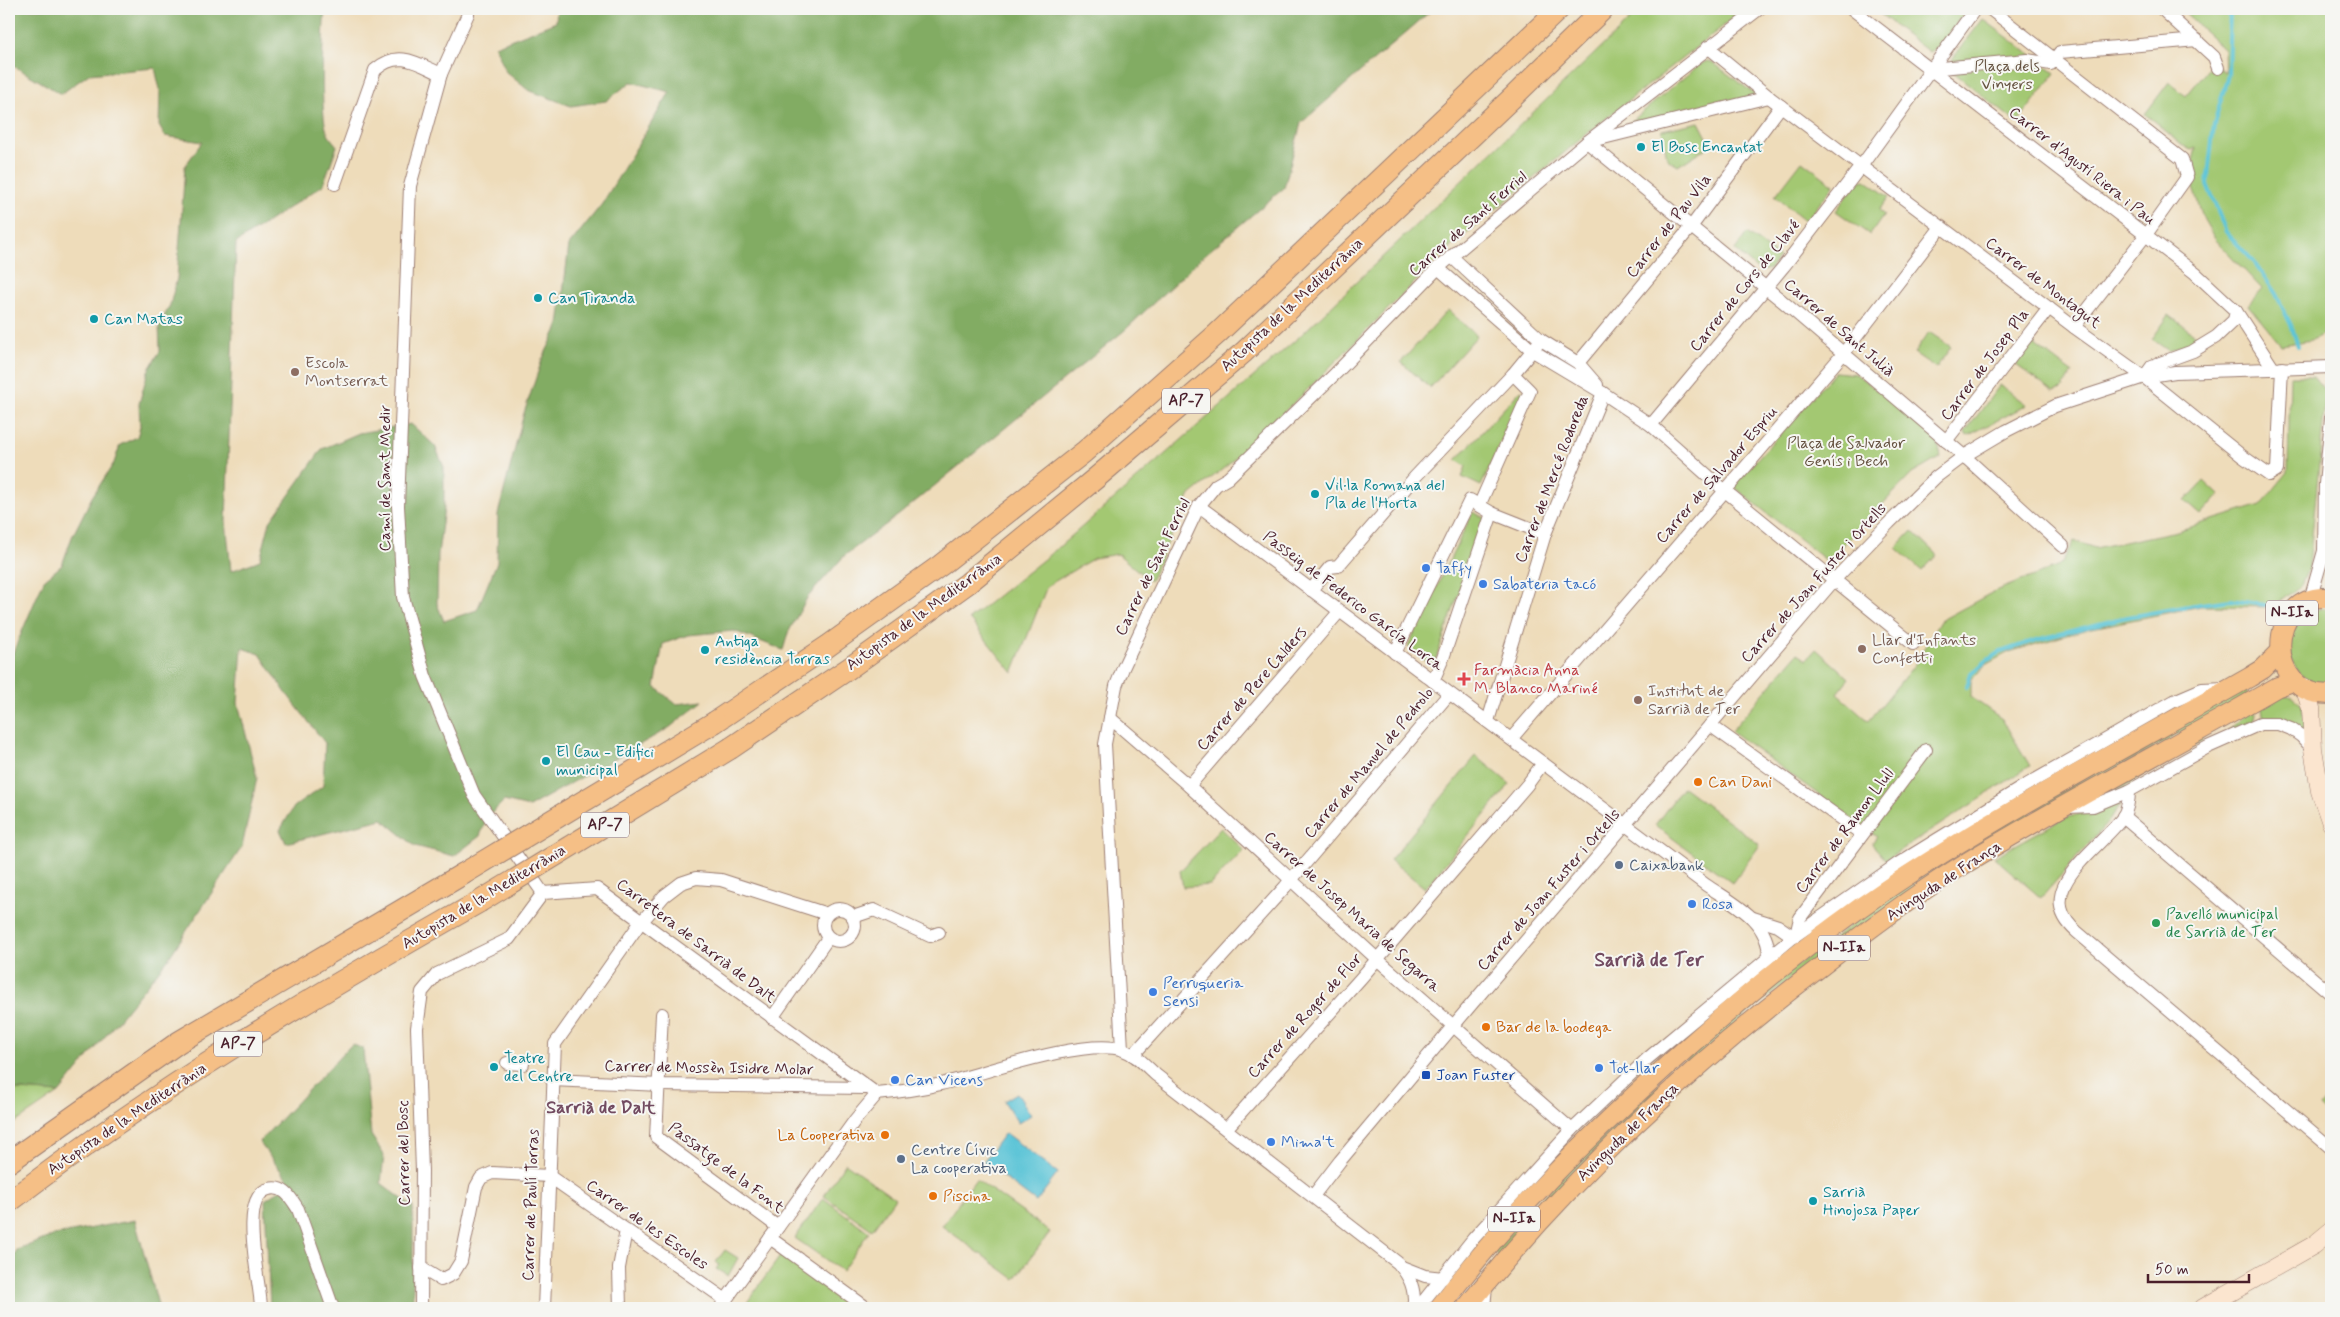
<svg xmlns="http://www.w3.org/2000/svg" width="2340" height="1317" font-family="Mynerve,sans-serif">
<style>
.green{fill:#a3c872;stroke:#76744e}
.forest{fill:#82ac64;stroke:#666648}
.water{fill:#5bc4d7;stroke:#527281}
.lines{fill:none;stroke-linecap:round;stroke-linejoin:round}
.stream{stroke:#5bc4d7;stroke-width:4}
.street-casing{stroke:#9c7e72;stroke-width:14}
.secondary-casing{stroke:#9c7e72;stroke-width:19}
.primary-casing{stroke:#9c7e72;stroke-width:21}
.highway-casing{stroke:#9c7e72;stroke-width:23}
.street{stroke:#fff;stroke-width:12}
.secondary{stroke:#fbe5cf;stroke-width:18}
.primary{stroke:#f5bf86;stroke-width:19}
.highway{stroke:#f5bf86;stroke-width:21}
.highway-bridge-casing{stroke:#9c7e72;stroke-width:23;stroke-linecap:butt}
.highway-bridge{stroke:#f5bf86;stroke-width:21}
.culture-dot{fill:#0f9aa8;stroke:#f6f6f2;stroke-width:2}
.education-dot{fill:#8d6e63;stroke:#f6f6f2;stroke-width:2}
.shop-dot{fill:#3f7fe0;stroke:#f6f6f2;stroke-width:2}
.health-dot{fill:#e0444e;stroke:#f6f6f2;stroke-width:2}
.food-dot{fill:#e8710a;stroke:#f6f6f2;stroke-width:2}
.service-dot{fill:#5c6f8a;stroke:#f6f6f2;stroke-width:2}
.leisure-dot{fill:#2e9e5b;stroke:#f6f6f2;stroke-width:2}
.transit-dot{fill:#1a4fb4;stroke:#f6f6f2;stroke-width:2}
.labels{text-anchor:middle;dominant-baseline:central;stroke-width:4;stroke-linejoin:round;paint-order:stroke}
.shield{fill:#f6f6f2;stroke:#7e6067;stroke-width:1}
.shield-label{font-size:15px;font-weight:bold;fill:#4a1f2b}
.park-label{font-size:16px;fill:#655240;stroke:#f6f6f2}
.culture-label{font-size:16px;fill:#0d838f;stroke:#f6f6f2;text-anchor:start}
.street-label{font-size:16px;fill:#4a1f2b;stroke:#f6f6f2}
.education-label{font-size:16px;fill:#785e54;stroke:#f6f6f2;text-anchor:start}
.shop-label{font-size:16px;fill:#366cbe;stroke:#f6f6f2;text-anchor:start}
.health-label{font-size:16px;fill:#be3a42;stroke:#f6f6f2;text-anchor:start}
.food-label{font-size:16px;fill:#c56008;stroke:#f6f6f2;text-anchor:start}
.service-label{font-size:16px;fill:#4e5e75;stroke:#f6f6f2;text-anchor:start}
.leisure-label{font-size:16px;fill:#27864d;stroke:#f6f6f2;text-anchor:start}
.transit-label{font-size:16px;fill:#164399;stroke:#f6f6f2;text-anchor:start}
.neighbourhood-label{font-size:18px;font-weight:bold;fill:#724b61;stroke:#f6f6f2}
.quarter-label{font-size:19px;font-weight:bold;fill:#724b61;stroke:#f6f6f2}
</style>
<rect width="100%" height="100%" fill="#f6f6f2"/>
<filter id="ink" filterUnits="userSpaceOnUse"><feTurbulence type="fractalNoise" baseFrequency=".02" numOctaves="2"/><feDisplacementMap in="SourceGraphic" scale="10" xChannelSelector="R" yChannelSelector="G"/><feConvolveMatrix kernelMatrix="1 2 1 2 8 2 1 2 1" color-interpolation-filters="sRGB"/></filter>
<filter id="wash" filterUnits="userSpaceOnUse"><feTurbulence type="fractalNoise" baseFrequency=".0096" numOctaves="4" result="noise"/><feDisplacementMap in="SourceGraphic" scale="20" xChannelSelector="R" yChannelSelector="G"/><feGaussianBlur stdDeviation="1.12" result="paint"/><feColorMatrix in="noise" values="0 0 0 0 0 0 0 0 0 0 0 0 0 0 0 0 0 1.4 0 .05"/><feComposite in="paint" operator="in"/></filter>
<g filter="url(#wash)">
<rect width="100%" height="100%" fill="#eedcba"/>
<!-- green -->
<g class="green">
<polygon points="1641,9 1745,9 1599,124 1448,249 1304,393 1229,464 1190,495 1150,581 1118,554 1094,558 1047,586 1013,673 969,619 1059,547 1299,337"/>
<polygon points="1874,9 1967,9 1940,46 1929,52"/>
<polygon points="2181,9 2331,9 2331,330 2312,340 2281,345 2248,305 2262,289 2215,239 2204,220 2192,185 2192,165 2196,148 2191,150 2185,147 2145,114 2169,82 2186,96 2213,63 2225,73 2224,49"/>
<polygon points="1983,19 2055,73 2017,123 1952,71 1953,58"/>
<polygon points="1707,61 1712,62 1756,95 1622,129 1699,65"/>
<polygon points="1699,122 1711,145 1678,166 1667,159 1662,130"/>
<polygon points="1802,161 1834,185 1806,221 1775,196"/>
<polygon points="1865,180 1889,197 1879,210 1884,215 1870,235 1836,211 1857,182"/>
<polygon points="1747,233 1779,257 1770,269 1759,271 1735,250"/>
<polygon points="1448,310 1477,336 1430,388 1401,362"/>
<polygon points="2169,315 2199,338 2169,351 2152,339"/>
<polygon points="1929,332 1951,347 1936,368 1914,353"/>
<polygon points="2031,342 2073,373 2062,389 2053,392 2015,364"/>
<polygon points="1835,372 1856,374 1936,435 1941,457 1912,474 1827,561 1733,486"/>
<polygon points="2290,376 2313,376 2326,392 2309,567 2301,585 2273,607 2201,606 2087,629 2009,652 1985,665 1971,680 1971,697 2002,719 2030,766 1886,860 1872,844 1877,837 1731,731 1798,653 1807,659 1816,649 1849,678 1837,693 1869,721 1915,664 1940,621 1995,591 2057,567 2062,562 2074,541 2095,548 2177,531 2261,505 2288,472"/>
<polygon points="2000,385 2027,405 1967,436 1965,432"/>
<polygon points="1521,390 1524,392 1481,486 1462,477 1466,466 1456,460"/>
<polygon points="2204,481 2219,495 2201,515 2185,501"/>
<polygon points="1473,512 1485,518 1435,662 1428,663 1408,646"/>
<polygon points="1912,531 1937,555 1922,571 1896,548"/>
<path d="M2325,608h6v75c-51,5 -58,-69 -6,-75z"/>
<polygon points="2244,688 2248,695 2038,813 2035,806"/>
<polygon points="2282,694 2293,697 2302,704 2306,735 2264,719 2261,705"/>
<polygon points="2252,708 2256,714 2254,722 2223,736"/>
<polygon points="2200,737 2203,741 2140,776 2119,792 2096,800 2094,797"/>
<polygon points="1476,756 1510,784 1425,888 1390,860"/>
<polygon points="1683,787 1760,845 1732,883 1655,825"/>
<polygon points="2122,802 2109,821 2041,898 1994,857 2062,819"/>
<polygon points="2028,809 2032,816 1856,929 1807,965 1732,1026 1499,1256 1494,1251 1576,1161 1758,994 1888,898"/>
<polygon points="1221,828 1244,850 1210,885 1183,887 1180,871"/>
<polygon points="9,1089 59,1093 9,1127"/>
<polygon points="2331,1093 2331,1119 2319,1108"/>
<polygon points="845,1163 895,1198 872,1230 824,1196"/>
<polygon points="976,1179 1050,1232 1015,1279 942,1226"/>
<polygon points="823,1198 869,1232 842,1271 795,1238"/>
<polygon points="725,1250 738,1258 728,1276 716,1269 719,1265 716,1262"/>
<polygon points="781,1255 846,1300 840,1308 743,1308"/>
</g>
<!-- forest -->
<g class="forest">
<path d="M9,9h316c-2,21 -6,109 3,125 2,4 6,8 9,12l-14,39 -87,58 -10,278 5,50 29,-11 10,-38 52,-73 37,-16 52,-9 24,22 9,21v41l-6,46 -1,50 7,17 33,-11 20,-48 1,-48 26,-101 18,-53 17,-35 10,-80 33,-41 68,-112 -39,-10 -25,19 -35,5 -43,-16 -22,-18 -11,-26 61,-24 1,-13h876l-132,114 -17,65 -82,69 -77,73 -225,184 -56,42 -37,42 -19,35 -5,17 -49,-19 -46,4 -25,9 -8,43 21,17 27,-3 -34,27 -140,79 -25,-6 -17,17 -7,18 -26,20 -39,-10 -33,-27 -96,24 -6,-13 14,-23 29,-21 2,-43 -39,-50 -26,-39 -18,-6 -4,55 19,75 -15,69 -74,112 -109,134 -50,-4v-427l35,-82 18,-15 10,-28 20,-40 22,-34 6,-18 17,-8 3,-10 -1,-23 9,-33 12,-20 -1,-25 11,-21 7,-27 8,-112 17,-24 -37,-6 -6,-10 1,-36 -5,-22 -66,6 -28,20 -52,-31z"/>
<polygon points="352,1044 363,1049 371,1135 384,1155 381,1183 413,1207 413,1306 416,1308 270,1308 265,1200 290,1183 259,1142"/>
<polygon points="135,1220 159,1308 9,1308 9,1266 17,1250 55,1235"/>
</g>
<!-- water -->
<g class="water">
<polygon points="1017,1093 1031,1115 1018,1123 1004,1101"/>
<polygon points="1005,1133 1058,1173 1036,1202 983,1162"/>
</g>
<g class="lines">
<!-- stream -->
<g class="stream">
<polyline points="2230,9 2228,75 2214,124 2207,184 2226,232 2255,263 2276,294 2291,325 2298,346"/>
<polyline points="1967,687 1971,674 1985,662 1998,653 2036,640 2122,618 2200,604 2231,600 2265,605"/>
</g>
</g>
</g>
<g filter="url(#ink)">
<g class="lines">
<defs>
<g id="street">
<polyline points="468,9 468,14 441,74 410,186 398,506 403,597 425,676 474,795 543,893 597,889 877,1094"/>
<polyline points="1852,9 2195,273 2236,311 2273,368"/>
<polyline points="1990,9 2182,159 2187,177 2145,236 2074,327"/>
<polyline points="2162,9 2214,57 2218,68"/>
<polyline points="1708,47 1769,97 2074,327 2144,377 2242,456 2269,475 2277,470 2282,368"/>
<polyline points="1930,69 2027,60 2051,64 2060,52 2197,40"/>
<polyline points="1591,141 1769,97"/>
<polyline points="1587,142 1781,300 1964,456 2063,546"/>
<path d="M335,184l40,-114c23,-21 42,-7 66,4"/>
<polyline points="1451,256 1541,340 1578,363 1597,385"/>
<polyline points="1438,268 1533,351 1603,393 1651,425 1724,490 1913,644"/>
<polyline points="1578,363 1691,227 1781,106"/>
<polyline points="2144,377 2152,366 2193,351 2216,337 2234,320 2236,311"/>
<polyline points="1651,425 1784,266 1862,165 1975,9"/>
<polyline points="1946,441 2049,308"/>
<path d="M1199,506l507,379c28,19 63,35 63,72"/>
<polyline points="1479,506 1530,391 1513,374"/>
<polyline points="1492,513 1545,534"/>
<polyline points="1311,590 1330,567 1338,566 1415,477 1513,374 1541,340"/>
<polyline points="2310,600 2324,551 2325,484 2331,418"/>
<polyline points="1395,653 1470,500 1492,513 1443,658 1433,681"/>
<polyline points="1110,718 1189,786 1377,959 1572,1130"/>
<polyline points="1488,721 1545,534 1603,393"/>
<polyline points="1710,725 1862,834"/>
<polyline points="1511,739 1843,354 1941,227"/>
<polyline points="1189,786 1339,612"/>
<path d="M2129,791c0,8 -2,19 -6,26 -24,33 -94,73 -46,115l254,216"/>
<polyline points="2067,807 2093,806 2129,791 2208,747 2260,724 2278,724 2291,729 2301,736 2313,749"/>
<polyline points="2123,816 2331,994"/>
<circle cx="839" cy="925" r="16"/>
<polyline points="853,917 874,910 930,936 939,933"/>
<polyline points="1753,918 1778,926 1794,937"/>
<polyline points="1796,935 1800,918 1926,750"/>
<polyline points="662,1014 656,1137 778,1227"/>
<polyline points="772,1018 828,938"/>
<polyline points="1122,1049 1105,744 1116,686 1123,668 1199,506 1216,485 1228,478 1336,373 1438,268 1587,142 1759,9"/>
<polyline points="1133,1055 1285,887 1449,694"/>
<polyline points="507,1063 523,1064"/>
<polyline points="552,1080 660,1085 866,1088"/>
<path d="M877,1094c21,-2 43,-5 64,-10 41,-10 144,-47 182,-34 13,4 23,16 33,25l242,188c13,15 17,26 16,45"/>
<polyline points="1226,1129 1361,978 1527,785 1543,763"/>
<polyline points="549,1176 726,1300"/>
<polyline points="1313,1196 1340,1161 1470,1006 1835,579 1889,523 1936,477 1964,456 2006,431 2055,406 2144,377 2175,372 2331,367"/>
<polyline points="770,1238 867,1308"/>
<polyline points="1402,1267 1425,1276 1443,1278"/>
<polyline points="421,1268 441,1280 453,1274 461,1261 476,1187 481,1178 492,1173 549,1176"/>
<path d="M261,1308c0,-24 -24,-112 8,-119 15,-4 22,9 29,20l35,99"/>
<polyline points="421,1308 422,1171 417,1028 422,992 437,974 509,939 543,893"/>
<polyline points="544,1308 555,1044 638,926 664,896 681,883 696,878 721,880 827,914"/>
<polyline points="620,1308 619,1268 626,1230"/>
<polyline points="720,1308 855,1120 877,1094"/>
<polyline points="1418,1308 1473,1239 1572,1130 1647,1059 1796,935 1899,863 2021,788 2174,701 2202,689 2225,688"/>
<polyline points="1484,1308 1486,1286"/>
</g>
<g id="secondary">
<polyline points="2304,687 2311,708 2313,749 2320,791 2331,823"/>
<polyline points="2203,1308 2314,1245 2331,1231"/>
</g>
<g id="primary">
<path d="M2331,598c-66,-8 -68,101 0,96"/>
<path d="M1439,1308c67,-90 148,-170 232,-246 69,-62 141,-123 219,-175 116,-77 239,-141 360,-210l13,-8 16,-16"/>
<path d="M1466,1308c104,-130 225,-243 357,-343 42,-33 85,-65 130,-94 106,-66 217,-122 324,-184l17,-6"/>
</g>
<g id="highway">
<polyline points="715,722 828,646 941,565 1084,452 1217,334 1559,9"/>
<polyline points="731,748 848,669 968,583 1096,478 1244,352 1513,97 1603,9"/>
<polyline points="9,1162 179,1042 463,874"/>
<path d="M9,1202c148,-114 308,-208 470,-300"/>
</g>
</defs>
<!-- street casing -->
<use href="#street" class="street-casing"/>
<!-- secondary casing -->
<use href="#secondary" class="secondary-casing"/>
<!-- primary casing -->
<use href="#primary" class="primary-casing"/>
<!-- highway casing -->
<use href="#highway" class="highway-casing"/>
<!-- street -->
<use href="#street" class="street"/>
<!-- secondary -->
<use href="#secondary" class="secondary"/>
<!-- primary -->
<use href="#primary" class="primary"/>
<!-- highway -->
<use href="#highway" class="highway"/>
<defs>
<g id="highway-bridge">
<polyline points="463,874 715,722"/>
<polyline points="479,902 731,748"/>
</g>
</defs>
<!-- highway-bridge casing -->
<use href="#highway-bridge" class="highway-bridge-casing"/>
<!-- highway-bridge -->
<use href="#highway-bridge" class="highway-bridge"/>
</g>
</g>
<!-- markers -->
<g class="culture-dot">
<circle cx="1641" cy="147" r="5"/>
<circle cx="538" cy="298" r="5"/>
<circle cx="94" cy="319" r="5"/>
<circle cx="1315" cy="494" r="5"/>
<circle cx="705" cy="650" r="5"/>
<circle cx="546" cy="761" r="5"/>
<circle cx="494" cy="1067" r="5"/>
<circle cx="1813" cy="1201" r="5"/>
</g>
<g class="education-dot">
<circle cx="295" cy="372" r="5"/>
<circle cx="1862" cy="649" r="5"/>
<circle cx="1638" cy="700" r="5"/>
</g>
<g class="shop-dot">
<circle cx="1426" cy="568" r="5"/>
<circle cx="1483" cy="584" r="5"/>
<circle cx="1692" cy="904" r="5"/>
<circle cx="1153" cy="992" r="5"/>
<circle cx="1599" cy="1068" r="5"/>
<circle cx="895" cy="1080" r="5"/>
<circle cx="1271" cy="1142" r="5"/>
</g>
<path class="health-dot" d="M1461.5 671.5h5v5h5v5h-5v5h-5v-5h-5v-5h5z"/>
<g class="food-dot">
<circle cx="1698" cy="782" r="5"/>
<circle cx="1486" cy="1027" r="5"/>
<circle cx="885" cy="1135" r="5"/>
<circle cx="933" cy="1196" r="5"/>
</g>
<g class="service-dot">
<circle cx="1619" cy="865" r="5"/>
<circle cx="901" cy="1159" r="5"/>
</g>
<circle class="leisure-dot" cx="2156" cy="923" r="5"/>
<rect class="transit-dot" x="1421" y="1070" width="10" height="10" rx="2.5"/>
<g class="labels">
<!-- shield labels -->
<g class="shield">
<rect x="1162" y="388.5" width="48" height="25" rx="4"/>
<rect x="2266" y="600.5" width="52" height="25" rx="4"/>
<rect x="581" y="812.5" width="48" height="25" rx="4"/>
<rect x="1818" y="935.5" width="52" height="25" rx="4"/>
<rect x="214" y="1031.5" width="48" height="25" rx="4"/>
<rect x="1488" y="1206.5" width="52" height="25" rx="4"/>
</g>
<g class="shield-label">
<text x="1186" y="401">AP-7</text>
<text x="2292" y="613">N-IIa</text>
<text x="605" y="825">AP-7</text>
<text x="1844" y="948">N-IIa</text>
<text x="238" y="1044">AP-7</text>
<text x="1514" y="1219">N-IIa</text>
</g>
<!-- park labels -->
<g class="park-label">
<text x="2007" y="66">Plaça dels<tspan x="2007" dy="18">Vinyers</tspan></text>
<text x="1846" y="443">Plaça de Salvador<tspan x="1846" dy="18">Genís i Bech</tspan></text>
</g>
<!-- culture labels -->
<g class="culture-label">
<text x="1651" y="147">El Bosc Encantat</text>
<text x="548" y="298">Can Tiranda</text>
<text x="104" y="319">Can Matas</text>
<text x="1325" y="485">Vil·la Romana del<tspan x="1325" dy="18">Pla de l'Horta</tspan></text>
<text x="715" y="641">Antiga<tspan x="715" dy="18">residència Torras</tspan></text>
<text x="556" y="752">El Cau - Edifici<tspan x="556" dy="18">municipal</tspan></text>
<text x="504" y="1058">Teatre<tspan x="504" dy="18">del Centre</tspan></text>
<text x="1823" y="1192">Sarrià<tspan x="1823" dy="18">Hinojosa Paper</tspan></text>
</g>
<!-- street labels -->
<g class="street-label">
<text transform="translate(2082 166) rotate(38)">Carrer d'Agustí Riera i Pau</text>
<text transform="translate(1468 224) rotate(-41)">Carrer de Sant Ferriol</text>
<text transform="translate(1669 226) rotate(-52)">Carrer de Pau Vila</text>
<text transform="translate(2043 283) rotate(37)">Carrer de Montagut</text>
<text transform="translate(1745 286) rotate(-51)">Carrer de Cors de Clavé</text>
<text transform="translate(1292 305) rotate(-43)">Autopista de la Mediterrània</text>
<text transform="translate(1839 328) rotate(41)">Carrer de Sant Julià</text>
<text transform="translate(1985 365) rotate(-53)">Carrer de Josep Pla</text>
<text transform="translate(1717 475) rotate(-49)">Carrer de Salvador Espriu</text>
<text transform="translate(385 478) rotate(-90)">Camí de Sant Medir</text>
<text transform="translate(1552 479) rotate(-69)">Carrer de Mercé Rodoreda</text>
<text transform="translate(1153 567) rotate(-64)">Carrer de Sant Ferriol</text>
<text transform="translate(1814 583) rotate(-48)">Carrer de Joan Fuster i Ortells</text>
<text transform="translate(1353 601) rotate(37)">Passeig de Federico García Lorca</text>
<text transform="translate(924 612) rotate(-36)">Autopista de la Mediterrània</text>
<text transform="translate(1252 689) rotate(-49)">Carrer de Pere Calders</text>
<text transform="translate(1369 763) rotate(-50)">Carrer de Manuel de Pedrolo</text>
<text transform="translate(1845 831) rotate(-53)">Carrer de Ramon Llull</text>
<text transform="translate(1944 881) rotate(-33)">Avinguda de França</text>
<text transform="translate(1549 890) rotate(-49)">Carrer de Joan Fuster i Ortells</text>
<text transform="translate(484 897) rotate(-31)">Autopista de la Mediterrània</text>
<text transform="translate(1352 912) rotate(42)">Carrer de Josep Maria de Segarra</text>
<text transform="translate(696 941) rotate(37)">Carretera de Sarrià de Dalt</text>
<text transform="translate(1305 1016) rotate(-48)">Carrer de Roger de Flor</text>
<text transform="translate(709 1068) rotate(1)">Carrer de Mossèn Isidre Molar</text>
<text transform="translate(127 1119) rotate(-34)">Autopista de la Mediterrània</text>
<text transform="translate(1628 1132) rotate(-44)">Avinguda de França</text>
<text transform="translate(404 1153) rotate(-91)">Carrer del Bosc</text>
<text transform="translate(726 1168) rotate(37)">Passatge de la Font</text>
<text transform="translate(531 1205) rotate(-88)">Carrer de Paulí Torras</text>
<text transform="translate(647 1225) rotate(35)">Carrer de les Escoles</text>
</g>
<!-- education labels -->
<g class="education-label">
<text x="305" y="363">Escola<tspan x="305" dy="18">Montserrat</tspan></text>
<text x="1872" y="640">Llar d'Infants<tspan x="1872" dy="18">Confetti</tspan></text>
<text x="1648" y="691">Institut de<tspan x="1648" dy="18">Sarrià de Ter</tspan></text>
</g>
<!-- shop labels -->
<g class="shop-label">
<text x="1436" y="568">Taffy</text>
<text x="1493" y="584">Sabateria tacó</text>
<text x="1702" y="904">Rosa</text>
<text x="1163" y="983">Perruqueria<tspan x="1163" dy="18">Sensi</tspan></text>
<text x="1609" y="1068">Tot-llar</text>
<text x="905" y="1080">Can Vicens</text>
<text x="1281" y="1142">Mima't</text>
</g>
<!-- health labels -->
<g class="health-label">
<text x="1474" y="670">Farmàcia Anna<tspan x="1474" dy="18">M. Blanco Mariné</tspan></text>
</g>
<!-- food labels -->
<g class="food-label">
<text x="1708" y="782">Can Dani</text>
<text x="1496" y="1027">Bar de la bodega</text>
<text x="875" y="1135" text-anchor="end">La Cooperativa</text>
<text x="943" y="1196">Piscina</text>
</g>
<!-- service labels -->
<g class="service-label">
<text x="1629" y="865">Caixabank</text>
<text x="911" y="1150">Centre Cívic<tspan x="911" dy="18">La cooperativa</tspan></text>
</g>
<!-- leisure labels -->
<g class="leisure-label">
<text x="2166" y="914">Pavelló municipal<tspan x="2166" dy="18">de Sarrià de Ter</tspan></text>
</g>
<!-- transit labels -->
<g class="transit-label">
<text x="1436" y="1075">Joan Fuster</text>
</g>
<!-- neighbourhood labels -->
<g class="neighbourhood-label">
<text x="601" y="1108">Sarrià de Dalt</text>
</g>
<!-- quarter labels -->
<g class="quarter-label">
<text x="1649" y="960">Sarrià de Ter</text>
</g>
</g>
<!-- margin -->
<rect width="2340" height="1317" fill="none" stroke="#f6f6f2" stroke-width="30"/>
<!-- scale -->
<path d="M2148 1274v8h101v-8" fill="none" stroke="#4a1f2b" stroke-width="2.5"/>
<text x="2155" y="1274" font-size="15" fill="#4a1f2b" stroke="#f6f6f2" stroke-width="4" paint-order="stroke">50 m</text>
</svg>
